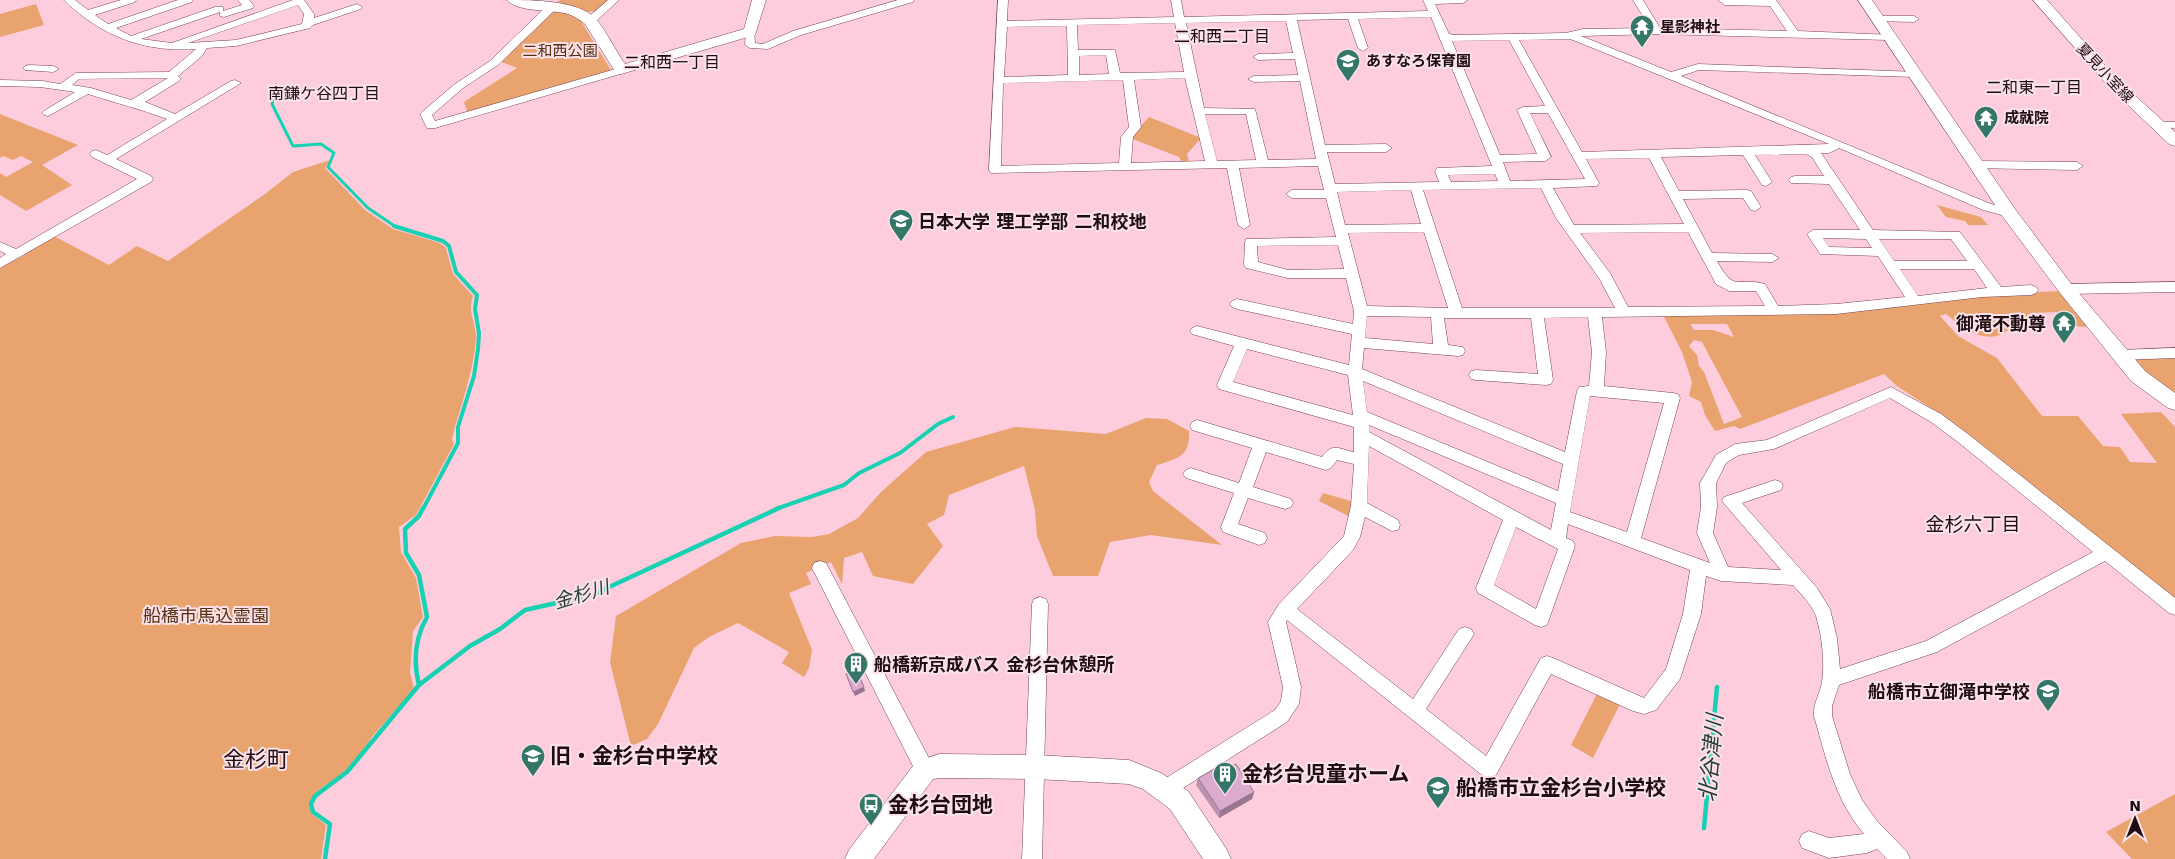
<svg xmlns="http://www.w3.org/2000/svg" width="2175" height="859" font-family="'DejaVu Sans','Noto Sans JP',sans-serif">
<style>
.green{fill:#e9a36e;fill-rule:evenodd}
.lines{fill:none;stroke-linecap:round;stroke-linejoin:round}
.stream-far2{stroke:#17d1b2;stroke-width:3}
.stream-far1{stroke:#17d1b2;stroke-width:4}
.stream{stroke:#17d1b2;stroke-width:4.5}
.street-casing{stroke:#754355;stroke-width:1}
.secondary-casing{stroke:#754355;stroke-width:1}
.street{fill:#fff;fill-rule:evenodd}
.secondary{fill:#fff;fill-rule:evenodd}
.wall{fill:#bc92b0}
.shaded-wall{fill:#997790}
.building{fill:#dbaacd;stroke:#997790}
.labels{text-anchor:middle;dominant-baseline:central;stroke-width:4;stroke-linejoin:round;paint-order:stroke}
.far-poi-label{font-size:15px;font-weight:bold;fill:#200c13;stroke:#fbe2ea;text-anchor:start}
.far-park-label{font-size:15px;fill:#532e10;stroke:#fbe2ea}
.far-street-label{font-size:15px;fill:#200c13;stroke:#fbe2ea}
.far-neighbourhood-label{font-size:16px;fill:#200c13;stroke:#fbe2ea}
.poi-label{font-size:18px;font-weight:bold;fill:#200c13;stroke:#fbe2ea;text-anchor:start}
.park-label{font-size:18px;fill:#532e10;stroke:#fbe2ea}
.neighbourhood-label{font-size:19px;fill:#200c13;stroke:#fbe2ea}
.water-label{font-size:19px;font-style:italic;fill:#253f39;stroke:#fbe2ea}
.near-poi-label{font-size:21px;font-weight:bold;fill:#200c13;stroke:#fbe2ea;text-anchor:start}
.near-water-label{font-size:22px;font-style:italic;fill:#253f39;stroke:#fbe2ea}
.near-neighbourhood-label{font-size:22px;fill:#200c13;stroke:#fbe2ea}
</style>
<rect width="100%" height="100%" fill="#fecddd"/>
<!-- green -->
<g class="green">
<polygon points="560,0 609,0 596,11 588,12 555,4"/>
<polygon points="36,4 44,25 0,37 0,14"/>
<polygon points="552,11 573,15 581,21 612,72 468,114 464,102 517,68 499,61"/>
<polygon points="0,114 78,145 42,165 72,185 26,211 0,195 0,173 6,177 33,162 21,156 13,160 3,156 0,158"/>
<polygon points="1149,117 1201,138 1187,154 1189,162 1182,163 1179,157 1130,138"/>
<path d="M330,160l-5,8 40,42 28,19 47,14 6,5 7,26 20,22c-6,17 3,25 3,41 -2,35 -16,69 -24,102l2,5 -38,71 -17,12 2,25 15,26 7,39 -10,14 -3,41 4,17 -43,49 -6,11 -19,22 -26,18 -11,15 3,10 14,11 -5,34h-321v-592l25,-12 4,-7 23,-13 57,30 28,-19 31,15 97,-67 28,-22z"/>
<polygon points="1937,205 1981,217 1988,225 1968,225 1965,221 1946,217"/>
<path d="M2061,291l28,36 -18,-1 -15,-14 -26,1 1,16c-7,2 -12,0 -20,1 -5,0 -9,5 -15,6 -18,4 -37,-11 -50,-22l-6,2 18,20 39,22 45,58h36l25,30 17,1 10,15 27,1 -36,-49 40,-2 14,15v175l-240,-191 -38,-25 -13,-12 -144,55 -6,-3 -19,5 -10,-16 -4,-13 -12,-6 3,-14 -10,-30 -20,-39 90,-2 242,-17zM1690,324h37l7,13 -21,-7h-19zM1694,340l8,2 40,75 -18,7 -20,-52 -5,-6 -2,-11 -8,-9z"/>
<polygon points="2175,358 2175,396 2161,386 2132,359"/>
<path d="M1146,418l21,1 22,12c1,26 -11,27 -32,34l-8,17 4,9 69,54 -71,-10 -41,7 -12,34h-45l-16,-40 -2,-26 -11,-44 -75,29 -5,20 -17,9 16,22 -30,38 -40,-8 -11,-24 -18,6 -2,26 -11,-22 -25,11 5,11 -22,9 23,57 -3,18 -5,9 -22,-14 7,-11 -51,-29 -29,14 -15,11 -36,76 -11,15 -16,7 -21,-84 6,-46 125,-73 34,-7 37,1 17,-3 29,-16 23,-26 45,-40 89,-25 91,7z"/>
<polygon points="1323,493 1354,502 1352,518 1319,501"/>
<polygon points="1598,692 1620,704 1593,758 1571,745"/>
<polygon points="2175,794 2175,859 2132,859 2106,832"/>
</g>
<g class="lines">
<!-- stream-far2 -->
<polyline class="stream-far2" points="276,85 272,104 293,146 321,144 334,153 328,167 368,208 396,227"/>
<!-- stream-far1 -->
<g class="stream-far1">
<polyline points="394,226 443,241 449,246 456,272 477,295 475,309 479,333 478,349 474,376 458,427 458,443 423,509"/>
<polyline points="776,509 844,485 859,473 900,453 938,424 953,417"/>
</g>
<!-- stream -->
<g class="stream">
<path d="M419,685c-6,-24 -4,-47 8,-68l-8,-42 -13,-22 -1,-24 14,-13 4,-8"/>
<polyline points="1704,828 1717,687"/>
<polyline points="325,859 330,824 313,812 311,804 315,796 347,772 419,685 470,646 500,629 525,610 592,595 779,508"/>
</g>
<defs>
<g id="street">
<path d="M64,0h11l13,10 33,-10h15l-1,2 -40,13 13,9 70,-24h15l-1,2 -76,26 15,8 84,-29h8v4l19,-6 -4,-5h11l5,6 -1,2 -29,9 -4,-1v-4l-79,27 31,4 121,-43h11l10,14v4l43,-14 5,3 -1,2 -48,16 -3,3 -74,18 -29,2 -5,8 -24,20 3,3 -2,2 -34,21 30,12 56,-33 4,-1 6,3 -125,76 35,17 2,3 -2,3 -151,86v-10l6,-4 -6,-3v-9l16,7 121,-70 -45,-22 -2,-3 2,-3 4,-1 11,5 60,-36c-26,-10 -52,-16 -79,-25l-40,22 -4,-1 -2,-2 2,-2 31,-19 -35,-5 -40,-1v-6l43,1 17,3 16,-11 93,-1 27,-23c-41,3 -78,-7 -111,-31 -7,-6 -15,-11 -21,-18zM298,5l6,9 -2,10 -66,16 -48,3zM168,78l-37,22 -40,-12 -19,-3 7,-6z"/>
<polygon points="608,0 619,0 594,23 586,23 585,21 586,19"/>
<polygon points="898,0 914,0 913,2 801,35 768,49 750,48 745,45 746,30 754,30 755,43 763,44 793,31"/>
<path d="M998,0h10l-1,21 167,-4 -3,-17h10l3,17 244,-6 -5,-11h45l-5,3 -28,1 14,30 5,1 112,-2 17,-4 67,-1 -17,-28h10l17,28 127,3 -17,-25 -45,-1 -7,-5h58l22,31 95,4 1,2 -5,3 -232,-6 -76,2 90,36 27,-8 221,8 2,2 -6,3 -216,-7 -18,6 310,128 22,6 2,3 -6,4 -26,-7 -144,-62 -10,5h-8l52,77 87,2 41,55 30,-2 5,2 2,3 -2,3 -5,2 -49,2 -146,17 -234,3 4,35 -2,34 69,7 5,1 2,4 -39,140 69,25 -13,-30 4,-26 -1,-24 16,-28 19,-11 32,-4 124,-53 50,27 27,20 207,164v17l-6,-2 -64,-52 -168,91 -98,33 -7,21v10l18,58 12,26 15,21 30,31 3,7h-23l-10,-10 -10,4 -38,5 -27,-10 -3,-7 3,-7 7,-3 20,7 35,-4c-29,-34 -38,-76 -50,-118 -1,-13 6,-22 8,-34 3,-20 0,-46 -6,-66 -4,-11 -15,-22 -23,-31l-72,-4 -15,-5 -5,38 -21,65 -24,31 -12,4 -11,-3 -82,-37 -55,101 -7,3 -7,-3 -195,-155 -1,2 15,65 -2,17 -12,18 -115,73 -7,3 -7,-3 -2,-6 2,-6 117,-73 6,-9 2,-14 -15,-65 11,-18 65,-68 7,-30 3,-42 -17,-4 -6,8 -5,2 -60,-18 -13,35 38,12 2,4 -2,4 -6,2 -37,-11 -10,26 27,9 2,5 -2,5 -6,2 -36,-13 -2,-5 13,-34 -48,-15 -3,-4 3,-4 5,-2 48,15 13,-35 -60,-18 -2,-4 2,-4 5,-2 125,37c10,-15 17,-8 32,-5v-25l-135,-38 -2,-4 17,-39 -42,-12 -2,-3 2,-3 5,-2 152,39 3,-31 -115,-25 -5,-2 -2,-3 2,-3 5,-2 116,25 1,-13 -8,-33h-58l-42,-10 -2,-3 1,-23 1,-3 90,-2 -10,-39h-34l-6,-4 6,-4h32l-6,-24 -79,2 11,57 -6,4 -6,-4 -11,-57 -236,5 -2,-3zM1431,17l61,149 -55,2 -2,3 4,11 -104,2 -8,-32h59l6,-4 -6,-4 -61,1 -28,-125 51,-1 10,29 5,3 5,-3 -10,-29zM1286,21l7,32 -35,1 -5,3 5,3 37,-1 3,16 -44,1 -6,3 6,3 46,-1 16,78 -48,1 -13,-51 -51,-1 -18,-85zM1175,23l9,49 -64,1 -5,-23h-37l-1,-25zM1067,26l1,49 -64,2 3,-50zM1569,39l4,1 256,104 -247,8 -63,-112zM1509,40l36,66 -22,1 -6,3 20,44 -37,1 -48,-114zM1106,55l3,19 -30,1v-19zM1185,78l20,83 -74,2 2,-26 8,-10 -7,-47zM1123,80l6,47 -8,10 -2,26 -118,3 2,-83zM1530,113h18l37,66 -75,2 -7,-19 42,-1 6,-4zM1205,114h41l10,46 -39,1zM1806,154l6,3 12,19h-29l-4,1 -2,3 2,3 38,1 31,46h-47l-6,4 13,20 58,2 27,41 -69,7 -58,2 -13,-22c-29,-8 -30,10 -48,-23l55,1 7,-4 -7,-4 -60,-1 -29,-54 60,-1 8,12 4,1 6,-4 -10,-16 -4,-1 -68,1 -18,-34 82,-2 19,30 4,1 6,-4 -17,-27zM1649,158l35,66 -110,1 -21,-37 44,-2 2,-3 -13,-24zM1495,174l3,7 -47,1 -3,-7zM1541,188l15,30 43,60 16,30h-153l-39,-118zM1411,190l10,34 -76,1 -8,-33zM1424,232l24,76 -81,-2 -19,-73zM1688,232l28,52 13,7h27l9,15 -137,1 -18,-34 -30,-40zM1823,238l43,1 6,9 -43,-1zM1879,239h72l16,22h-73zM1338,245l6,24 -56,1 -30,-8 -1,-16zM1900,269h74l13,19 -69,8zM1367,316l64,1 2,27 -68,-6zM1588,317l4,35 -3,34 -10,1 -2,4 -12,61 -203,-83 2,-21 94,8 5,-1 2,-4 -2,-4 -15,-2 -4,-27h87l7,56 -62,-4 -5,1 -2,4 2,4 5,1 70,5 5,-1 2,-4 -9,-62zM1247,349l101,26 5,40 -120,-33zM1363,381l200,83 -5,27 -191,-79zM1590,396l74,7 -37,129 -57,-20zM1890,398l41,24 27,20 135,110 -167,89 -86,28 -3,-31 -7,-29 -13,-21 -75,-85 39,-13 2,-4 -2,-4 -6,-2 -51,17 -2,4 59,69 -53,-3 -15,-34 4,-26 -1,-24 10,-20 13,-8 35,-6zM1369,425l187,78 -5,27 -182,-98zM1369,446l134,74 -27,68 2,5 57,32 6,2 6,-2 28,-79 -2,-5 -7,-3 2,-14 122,46 -7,44 -17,55 -22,29 -91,-40 -6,-2 -6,2 -55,98 -60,-47 45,-70 3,-5 -3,-5 -6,-2 -6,2 -46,70 -116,-90 56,-59 7,-13 5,-20 27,14 6,-1 2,-5 -2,-5 -31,-17zM1516,527l42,22 -22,60 -42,-24z"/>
<polygon points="552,4 556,5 556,9 498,65 463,88 432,115 435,121 619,68 627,68 629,70 627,72 435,128 427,128 420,114 422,112 455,84 490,61 548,5"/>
<polygon points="1877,16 1914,16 1919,19 1914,22 1873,21 1872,19 1873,17"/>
<polygon points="29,65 53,66 59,69 53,72 25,70 23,68 25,66"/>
<polygon points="2157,122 2175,122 2175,128 2153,127 2151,125 2153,123"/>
<polygon points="1976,161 2077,162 2083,166 2077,170 1972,168 1970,165"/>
<polygon points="2175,282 2175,292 2066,294 2061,292 2059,289 2061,286 2066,284"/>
<polygon points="2175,348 2175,358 2120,360 2115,359 2113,355 2115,351 2120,350"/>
<polygon points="820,561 826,563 932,764 934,770 932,776 925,779 918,776 812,568 814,563"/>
<polygon points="1040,597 1046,599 1048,604 1042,859 1022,859 1032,604 1034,599"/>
</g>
<g id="secondary">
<path d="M507,0c24,0 72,0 89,19 11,13 19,31 29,45l119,-35 8,-29h14l-11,35 -134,39 -5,-1 -31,-49c-6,-5 -11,-8 -17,-10 -16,-5 -50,-1 -61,-14z"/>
<polygon points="1858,0 1872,0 2015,209 2072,285 2145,371 2175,393 2175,410 2168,408 2131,381 2060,293 2003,217"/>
<polygon points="2033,0 2047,0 2119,81 2175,132 2175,146 2169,144 2109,87"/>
<polygon points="939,754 1036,755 1129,760 1161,773 1188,791 1227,850 1231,859 1203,859 1170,809 1143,789 1129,784 1036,779 939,778 933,779 874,859 845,859 849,850 916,762"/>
</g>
</defs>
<!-- street casing -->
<use href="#street" class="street-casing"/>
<!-- secondary casing -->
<use href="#secondary" class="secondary-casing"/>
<!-- street -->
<use href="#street" class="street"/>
<!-- secondary -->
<use href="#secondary" class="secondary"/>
</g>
<!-- wall -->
<polygon class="wall" points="1222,771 1254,792 1252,799 1219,818 1196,785 1198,778"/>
<!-- shaded-wall -->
<g class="shaded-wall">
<polygon points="864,687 865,691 855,696 853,692"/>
<polygon points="1254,792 1252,799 1219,818 1220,811"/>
</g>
<!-- building -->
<g class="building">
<polygon points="857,670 864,687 853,692 846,674"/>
<polygon points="1236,764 1254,792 1220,811 1198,778 1219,767 1222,771"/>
</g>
<!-- icons -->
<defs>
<symbol id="temple-pin" viewBox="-11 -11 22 30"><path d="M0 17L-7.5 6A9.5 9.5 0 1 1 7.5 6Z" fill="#347768" stroke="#fbe2ea"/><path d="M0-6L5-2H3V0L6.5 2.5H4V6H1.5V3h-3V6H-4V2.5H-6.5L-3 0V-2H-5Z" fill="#fff"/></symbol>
<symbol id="school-pin" viewBox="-11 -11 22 30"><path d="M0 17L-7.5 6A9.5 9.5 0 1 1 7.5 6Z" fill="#347768" stroke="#fbe2ea"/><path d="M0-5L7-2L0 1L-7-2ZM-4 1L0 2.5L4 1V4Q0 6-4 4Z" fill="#fff"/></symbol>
<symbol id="university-pin" viewBox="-11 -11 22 30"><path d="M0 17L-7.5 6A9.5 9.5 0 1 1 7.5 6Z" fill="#347768" stroke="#fbe2ea"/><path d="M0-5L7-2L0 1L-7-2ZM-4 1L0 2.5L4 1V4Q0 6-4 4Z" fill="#fff"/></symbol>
<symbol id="building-pin" viewBox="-11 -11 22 30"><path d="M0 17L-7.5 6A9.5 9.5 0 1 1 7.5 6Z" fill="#347768" stroke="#fbe2ea"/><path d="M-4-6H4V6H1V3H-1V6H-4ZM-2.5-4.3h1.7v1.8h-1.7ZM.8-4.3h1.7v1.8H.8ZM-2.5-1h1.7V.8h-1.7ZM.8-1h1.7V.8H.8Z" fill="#fff"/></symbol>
<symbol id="bus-pin" viewBox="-11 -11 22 30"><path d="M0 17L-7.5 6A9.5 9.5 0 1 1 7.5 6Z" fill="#347768" stroke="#fbe2ea"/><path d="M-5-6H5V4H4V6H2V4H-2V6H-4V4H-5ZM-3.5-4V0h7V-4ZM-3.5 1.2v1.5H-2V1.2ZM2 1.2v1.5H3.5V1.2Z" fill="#fff"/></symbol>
</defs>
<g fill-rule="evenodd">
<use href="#temple-pin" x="1628" y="13" width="28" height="38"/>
<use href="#school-pin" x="1334" y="47" width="28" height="38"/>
<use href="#temple-pin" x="1972" y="104" width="28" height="38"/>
<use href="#university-pin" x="887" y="207" width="28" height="38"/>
<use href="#temple-pin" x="2050" y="309" width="28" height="38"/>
<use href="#building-pin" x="842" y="650" width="28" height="38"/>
<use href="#school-pin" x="2034" y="677" width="28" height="38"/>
<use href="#school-pin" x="519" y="742" width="28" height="38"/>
<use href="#building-pin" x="1211" y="760" width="28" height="38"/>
<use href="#school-pin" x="1424" y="774" width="28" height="38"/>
<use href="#bus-pin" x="857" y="791" width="28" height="38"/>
</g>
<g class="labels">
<!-- far-poi labels -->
<g class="far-poi-label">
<text x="1660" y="27">星影神社</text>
<text x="1366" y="61">あすなろ保育園</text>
<text x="2004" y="118">成就院</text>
</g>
<!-- far-park labels -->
<g class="far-park-label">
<text x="560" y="51">二和西公園</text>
</g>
<!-- far-street labels -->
<g class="far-street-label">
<text transform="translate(2105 73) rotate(47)">夏見小室線</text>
</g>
<!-- far-neighbourhood labels -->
<g class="far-neighbourhood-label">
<text x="1222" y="36">二和西二丁目</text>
<text x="672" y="62">二和西一丁目</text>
<text x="2034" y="87">二和東一丁目</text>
<text x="324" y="93">南鎌ケ谷四丁目</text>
</g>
<!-- poi labels -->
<g class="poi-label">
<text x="918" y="221">日本大学 理工学部 二和校地</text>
<text x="2046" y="323" text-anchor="end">御滝不動尊</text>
<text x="874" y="664">船橋新京成バス 金杉台休憩所</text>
<text x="2030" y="691" text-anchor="end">船橋市立御滝中学校</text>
</g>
<!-- park labels -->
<g class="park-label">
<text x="206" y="615">船橋市馬込霊園</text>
</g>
<!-- neighbourhood labels -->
<g class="neighbourhood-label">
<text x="1973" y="524">金杉六丁目</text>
</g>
<!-- water labels -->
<g class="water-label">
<text transform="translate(581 594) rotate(-17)">金杉川</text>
</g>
<!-- near-poi labels -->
<g class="near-poi-label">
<text x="550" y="756">旧・金杉台中学校</text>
<text x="1242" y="774">金杉台児童ホーム</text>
<text x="1456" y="788">船橋市立金杉台小学校</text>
<text x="888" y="805">金杉台団地</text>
</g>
<!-- near-water labels -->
<g class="near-water-label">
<text transform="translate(1711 758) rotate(-85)">北谷津川</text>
</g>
<!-- near-neighbourhood labels -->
<g class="near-neighbourhood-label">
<text x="256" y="759">金杉町</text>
</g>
</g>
<!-- north arrow -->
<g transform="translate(2135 819)" stroke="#fbe2ea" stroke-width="4" paint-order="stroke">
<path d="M0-4L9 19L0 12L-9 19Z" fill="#200c13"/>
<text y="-8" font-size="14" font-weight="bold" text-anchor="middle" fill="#200c13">N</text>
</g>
</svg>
